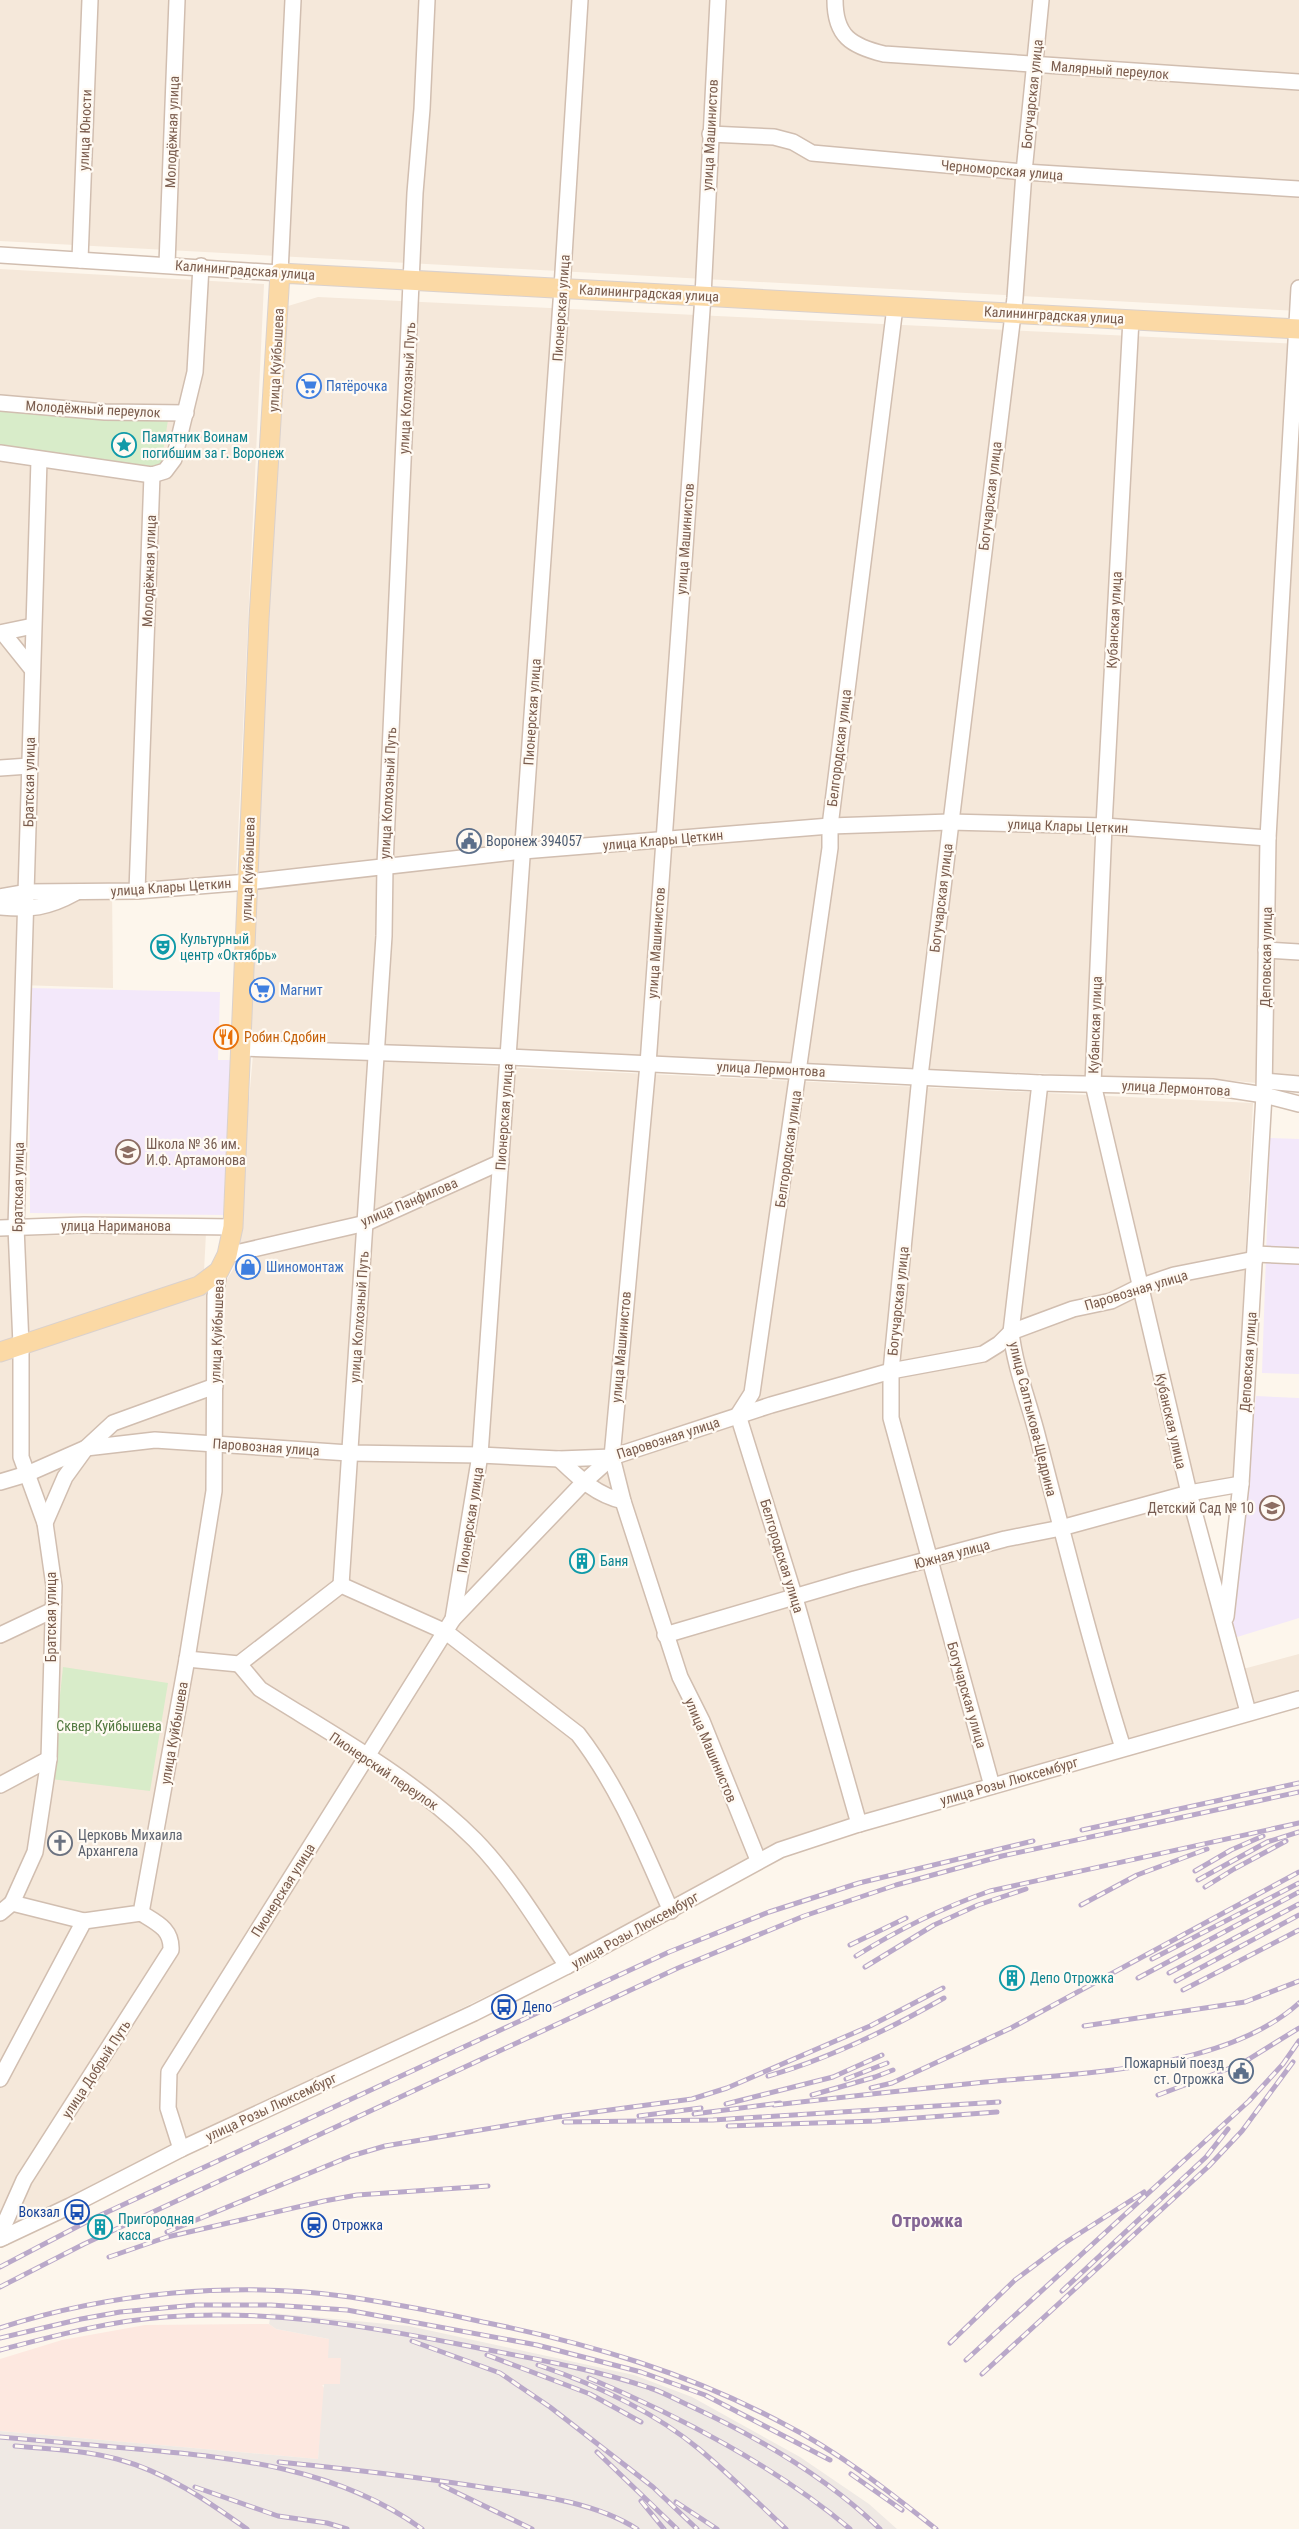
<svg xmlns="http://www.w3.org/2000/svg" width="1299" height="2529" font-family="'Roboto Condensed',sans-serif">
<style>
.residential{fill:#f5e8da}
.commercial{fill:#fde8e0}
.industrial{fill:#efe9e4}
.education{fill:#f3e8fa}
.green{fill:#d8ecc9}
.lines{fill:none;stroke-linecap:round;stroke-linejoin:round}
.minor-casing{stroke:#d1beb0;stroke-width:18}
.major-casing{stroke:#dad1cd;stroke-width:21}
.minor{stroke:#fff;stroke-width:15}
.major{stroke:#fbd9a5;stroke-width:19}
.rail-casing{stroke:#b9a8c9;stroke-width:5}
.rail{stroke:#fffaf3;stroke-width:3;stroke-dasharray:9;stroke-linecap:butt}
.labels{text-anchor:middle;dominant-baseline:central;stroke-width:4.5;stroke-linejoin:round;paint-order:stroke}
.street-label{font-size:14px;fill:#7a5c4d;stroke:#fffaf3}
.shop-label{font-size:14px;fill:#366cbe;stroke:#fffaf3;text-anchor:start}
.culture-label{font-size:14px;fill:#0d838f;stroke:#fffaf3;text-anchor:start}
.service-label{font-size:14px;fill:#4e5e75;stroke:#fffaf3;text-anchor:start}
.food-label{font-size:14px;fill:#c56008;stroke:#fffaf3;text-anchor:start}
.education-label{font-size:14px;fill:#785e54;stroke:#fffaf3;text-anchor:start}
.park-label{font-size:14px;fill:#537a41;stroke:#fffaf3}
.worship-label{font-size:14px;fill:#5b616d;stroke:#fffaf3;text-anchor:start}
.transit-label{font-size:14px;fill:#164399;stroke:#fffaf3;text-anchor:start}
.district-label{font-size:19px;font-weight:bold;fill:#846695;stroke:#fffaf3}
</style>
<rect width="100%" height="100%" fill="#fdf6ec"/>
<!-- residential -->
<g class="residential">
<polygon points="0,0 1299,0 1299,311 0,241"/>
<polygon points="0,269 264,284 236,878 112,887 113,988 19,985 9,1236 206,1233 204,1271 196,1277 0,1345"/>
<polygon points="318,297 1299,344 1299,1087 1235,1081 249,1043 264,630 288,306"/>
<polygon points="253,1055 1253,1103 1234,1493 1186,1505 1243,1709 768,1848 661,1911 50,2209 0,2230 0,1359 224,1284 234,1268"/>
<polygon points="1299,1654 1299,1694 1252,1706 1243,1669"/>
</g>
<!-- commercial -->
<polygon class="commercial" points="269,2324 276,2329 329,2339 341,2358 341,2385 322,2385 325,2389 318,2459 0,2431 0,2359 62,2340 145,2325"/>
<!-- industrial -->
<polygon class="industrial" points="271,2313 409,2326 634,2375 692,2397 800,2457 869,2504 897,2529 0,2529 0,2431 318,2459 324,2384 340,2384 341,2358 328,2358 329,2339 276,2329 269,2324"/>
<!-- education -->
<g class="education">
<polygon points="29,988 220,992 218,1060 230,1060 223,1215 30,1213"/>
<polygon points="1270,1138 1299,1139 1299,1374 1262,1373"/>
<polygon points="1256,1396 1299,1398 1299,1618 1234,1638 1232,1632"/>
</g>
<!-- green -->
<g class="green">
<polygon points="0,408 102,419 126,417 168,420 161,465 158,468 129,469 0,449"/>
<polygon points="63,1667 168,1683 150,1791 51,1779"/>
</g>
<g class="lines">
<defs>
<g id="minor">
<polyline points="718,0 703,296 648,1064 612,1457 623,1501 680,1677 702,1721 758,1860"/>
<path d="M835,0c0,36 16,46 49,54l415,28"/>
<polyline points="710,134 774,137 793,142 812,153 1024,172 1299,189"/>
<polyline points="0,255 280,273 293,0"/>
<polyline points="80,260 90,0"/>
<polyline points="167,264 177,0"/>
<polyline points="1131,319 1104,826 1093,1084 1189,1493 1248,1712"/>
<polyline points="0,403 105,412 186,413"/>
<polyline points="0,453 152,475 165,471 174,459 195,372 201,266"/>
<polyline points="0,633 33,626"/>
<polyline points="3,633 32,669"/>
<polyline points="0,768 29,766"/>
<polyline points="137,891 152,475"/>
<polyline points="0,897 27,892 137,891 248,882 523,851 830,826 950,822 1104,826 1268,838"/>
<path d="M0,907c30,3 48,1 75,-14"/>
<polyline points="1266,950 1299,952"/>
<polyline points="242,1048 509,1057 1040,1083 1212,1087 1264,1095 1299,1104"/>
<polyline points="1265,1081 1299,1084"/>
<path d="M1040,1083l-29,249c4,36 18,70 27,106 27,104 53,208 85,310"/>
<polyline points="0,1228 84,1225 233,1227"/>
<polyline points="1255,1254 1299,1256"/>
<polyline points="227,1255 366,1223 501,1162"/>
<path d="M559,1459c20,19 37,36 64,42"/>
<polyline points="0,1482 27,1474 86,1448 155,1440 349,1453 480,1455 559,1459 612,1457 771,1405 891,1371 983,1354 999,1344 1011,1332 1073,1309 1111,1301 1139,1287 1174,1275 1255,1259"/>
<polyline points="45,1523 65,1477 86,1448 113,1423 215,1386"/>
<polyline points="341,1585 384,936 385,865 415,193 422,109 427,0"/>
<polyline points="1226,1617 1241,1484 1264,1095 1268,838 1299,288"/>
<polyline points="453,1619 584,1482 612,1457"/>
<polyline points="0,1635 53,1610"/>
<polyline points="665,1635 855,1579 1005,1539 1061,1528 1189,1493 1241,1484"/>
<path d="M187,1659l52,5 102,-79 105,47 132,102c41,53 66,116 93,177"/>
<path d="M239,1664l21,25c73,46 153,89 215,151 36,37 64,84 92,126"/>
<polyline points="0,1785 49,1759"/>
<polyline points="992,1786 891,1418 891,1371 920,1076 1015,298 1024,172 1041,0"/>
<polyline points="859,1824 795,1598 738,1415 752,1393 830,848 830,826 895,307"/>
<polyline points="12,1903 35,1852 49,1759 54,1586 45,1523 21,1457 21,1345 16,1227 39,460"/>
<polyline points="0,1913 12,1903 84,1921"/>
<polyline points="0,2079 84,1921 141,1913 187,1659 214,1491 215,1296 219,1271"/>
<polyline points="181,2149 168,2108 169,2072 453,1619 480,1455 562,288 580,0"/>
<path d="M4,2237v-12l20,-45 147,-230c1,-21 -14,-27 -30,-37"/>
<polyline points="0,2239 70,2206 181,2149 474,2013 567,1966 780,1850 859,1824 1299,1699"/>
</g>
<polyline id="major" points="0,1352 199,1286 219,1271 227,1255 233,1227 259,619 280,273 1299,329"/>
</defs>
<!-- minor casing -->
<use href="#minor" class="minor-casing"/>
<!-- major casing -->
<use href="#major" class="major-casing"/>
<!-- minor -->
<use href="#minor" class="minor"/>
<!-- major -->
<use href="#major" class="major"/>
<defs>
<g id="rail">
<polyline points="1082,1830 1299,1783"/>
<polyline points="1195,1871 1231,1850 1263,1836"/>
<polyline points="1198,1880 1267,1842 1299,1832"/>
<polyline points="1205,1887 1234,1869 1286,1841"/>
<polyline points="1081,1905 1137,1875 1207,1849"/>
<polyline points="850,1945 906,1918"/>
<path d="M856,1956c43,-27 86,-48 134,-65l309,-68"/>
<polyline points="1152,1959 1299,1883"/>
<polyline points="865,1967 934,1925 978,1905 1026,1889"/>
<polyline points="1169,1973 1299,1904"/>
<polyline points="1138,1978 1299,1892"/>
<polyline points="1176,1981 1299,1915"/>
<polyline points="1183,1990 1299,1930"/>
<polyline points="1084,2026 1245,2002 1299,1981"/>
<path d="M768,2076c63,-18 120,-46 176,-78"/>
<polyline points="846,2079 887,2063"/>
<polyline points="871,2088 892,2083 1011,2028 1299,1872"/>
<polyline points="812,2095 875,2077 893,2070"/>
<polyline points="1158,2095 1241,2064 1299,2028"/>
<polyline points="726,2104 833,2077 882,2055"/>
<path d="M774,2105c70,-8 141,-16 211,-23 96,-9 240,-12 314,-79"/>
<polyline points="694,2114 780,2103"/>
<polyline points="639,2116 701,2108"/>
<polyline points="564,2122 713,2120 999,2102"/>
<polyline points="728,2126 876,2121 997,2112"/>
<polyline points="167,2232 351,2156 385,2146 557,2117 692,2099 727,2088 870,2026 943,1988"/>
<polyline points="109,2257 167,2237 324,2201 357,2195 488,2186"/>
<polyline points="0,2267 90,2220 669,1952 769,1912 859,1883 1033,1841"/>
<polyline points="0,2287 84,2244 678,1968 804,1916 896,1885 1002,1856 1299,1792"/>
<polyline points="1062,2291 1206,2157 1228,2129"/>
<path d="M0,2328c109,-36 237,-47 350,-31 45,7 89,15 133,25 105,21 206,51 301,102 55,28 104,67 152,105"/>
<polyline points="0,2338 81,2319 120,2312 196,2305 271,2305 347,2310 537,2345 641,2372 705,2395 830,2460"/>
<polyline points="412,2341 500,2373 550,2407 653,2487 697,2529"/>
<polyline points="950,2343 1015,2280 1063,2244 1144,2192"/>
<path d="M0,2350c54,-14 109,-29 165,-33 99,-8 196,8 293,27 64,13 130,23 192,44 13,4 25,11 38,17 68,31 138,72 192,124"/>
<polyline points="487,2355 590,2394 641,2422"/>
<polyline points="966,2360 1249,2101 1283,2064 1299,2041"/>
<path d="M538,2365c56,19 115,46 161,84 30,25 58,53 87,80"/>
<polyline points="982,2374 1209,2166 1242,2131 1293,2062"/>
<path d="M589,2378c88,37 188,89 261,151"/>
<path d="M0,2437c46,4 91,8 137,12 100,9 201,19 285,80"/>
<path d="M15,2446c34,3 69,4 102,13 49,13 89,41 130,70"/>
<polyline points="597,2452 677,2529"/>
<path d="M279,2462c70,7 139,15 209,26 48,7 107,14 149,41"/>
<polyline points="851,2474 902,2510"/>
<polyline points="441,2485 532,2529"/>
<polyline points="195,2487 278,2516 327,2523 347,2529"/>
<polyline points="641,2501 664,2529"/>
<polyline points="676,2502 717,2529"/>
</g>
</defs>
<!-- rail casing -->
<use href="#rail" class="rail-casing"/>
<!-- rail -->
<use href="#rail" class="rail"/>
</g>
<!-- icons -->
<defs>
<symbol id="supermarket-ring" viewBox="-11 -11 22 22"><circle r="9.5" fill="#fffaf3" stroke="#3f7fe0" stroke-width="1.5"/><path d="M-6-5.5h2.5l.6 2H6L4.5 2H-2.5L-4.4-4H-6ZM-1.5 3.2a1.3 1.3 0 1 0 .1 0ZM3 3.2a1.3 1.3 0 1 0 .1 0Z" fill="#3f7fe0"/></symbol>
<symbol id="sight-ring" viewBox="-11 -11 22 22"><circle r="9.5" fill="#fffaf3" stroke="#0f9aa8" stroke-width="1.5"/><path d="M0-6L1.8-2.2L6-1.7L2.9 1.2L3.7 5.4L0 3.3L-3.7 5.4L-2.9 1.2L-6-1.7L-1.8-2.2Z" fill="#0f9aa8"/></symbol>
<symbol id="civic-ring" viewBox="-11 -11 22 22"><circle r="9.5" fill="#fffaf3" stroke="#5c6f8a" stroke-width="1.5"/><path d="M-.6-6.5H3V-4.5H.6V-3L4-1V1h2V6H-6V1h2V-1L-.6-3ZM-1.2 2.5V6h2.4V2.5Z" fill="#5c6f8a"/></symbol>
<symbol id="theatre-ring" viewBox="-11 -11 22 22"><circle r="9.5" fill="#fffaf3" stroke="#0f9aa8" stroke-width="1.5"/><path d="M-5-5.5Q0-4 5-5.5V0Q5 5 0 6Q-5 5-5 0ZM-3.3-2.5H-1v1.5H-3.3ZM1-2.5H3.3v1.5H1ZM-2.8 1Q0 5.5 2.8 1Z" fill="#0f9aa8"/></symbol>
<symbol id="restaurant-ring" viewBox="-11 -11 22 22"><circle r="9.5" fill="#fffaf3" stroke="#e8710a" stroke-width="1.5"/><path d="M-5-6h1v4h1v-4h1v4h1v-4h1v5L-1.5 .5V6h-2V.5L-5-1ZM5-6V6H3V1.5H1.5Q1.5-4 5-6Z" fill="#e8710a"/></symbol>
<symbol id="school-ring" viewBox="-11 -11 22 22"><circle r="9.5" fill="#fffaf3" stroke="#8d6e63" stroke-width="1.5"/><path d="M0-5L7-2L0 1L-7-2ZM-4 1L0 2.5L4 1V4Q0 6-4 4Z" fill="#8d6e63"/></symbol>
<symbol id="shop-ring" viewBox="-11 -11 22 22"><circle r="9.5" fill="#fffaf3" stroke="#3f7fe0" stroke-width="1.5"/><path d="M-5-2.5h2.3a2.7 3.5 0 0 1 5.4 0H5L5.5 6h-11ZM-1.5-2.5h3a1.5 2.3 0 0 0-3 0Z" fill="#3f7fe0"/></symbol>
<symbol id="building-ring" viewBox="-11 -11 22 22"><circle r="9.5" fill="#fffaf3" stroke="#0f9aa8" stroke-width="1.5"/><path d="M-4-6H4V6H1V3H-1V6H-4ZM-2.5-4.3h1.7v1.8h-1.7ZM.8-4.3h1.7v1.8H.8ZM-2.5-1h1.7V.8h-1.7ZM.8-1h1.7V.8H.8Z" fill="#0f9aa8"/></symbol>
<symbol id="church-ring" viewBox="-11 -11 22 22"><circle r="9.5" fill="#fffaf3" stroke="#6b7280" stroke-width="1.5"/><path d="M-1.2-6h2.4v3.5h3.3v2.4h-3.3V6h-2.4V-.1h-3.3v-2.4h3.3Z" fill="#6b7280"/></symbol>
<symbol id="bus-ring" viewBox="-11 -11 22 22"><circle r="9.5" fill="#fffaf3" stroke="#1a4fb4" stroke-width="1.5"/><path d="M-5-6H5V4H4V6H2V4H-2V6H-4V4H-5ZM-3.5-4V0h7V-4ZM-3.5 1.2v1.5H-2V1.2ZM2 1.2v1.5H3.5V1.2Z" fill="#1a4fb4"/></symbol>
<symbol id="station-ring" viewBox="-11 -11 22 22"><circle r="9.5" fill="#fffaf3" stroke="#1a4fb4" stroke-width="1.5"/><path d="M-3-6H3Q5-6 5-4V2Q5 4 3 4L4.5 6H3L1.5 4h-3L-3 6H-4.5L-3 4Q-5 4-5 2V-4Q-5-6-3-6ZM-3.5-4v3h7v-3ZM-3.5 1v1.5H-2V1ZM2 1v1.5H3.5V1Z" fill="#1a4fb4"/></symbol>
</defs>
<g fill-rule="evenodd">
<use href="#supermarket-ring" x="295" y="372" width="28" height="28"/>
<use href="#sight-ring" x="110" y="431" width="28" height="28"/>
<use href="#civic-ring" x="455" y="827" width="28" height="28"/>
<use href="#theatre-ring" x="149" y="933" width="28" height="28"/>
<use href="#supermarket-ring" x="248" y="976" width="28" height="28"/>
<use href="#restaurant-ring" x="212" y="1023" width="28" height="28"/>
<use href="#school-ring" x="114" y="1138" width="28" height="28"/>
<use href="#shop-ring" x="234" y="1253" width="28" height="28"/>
<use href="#school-ring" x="1258" y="1494" width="28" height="28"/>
<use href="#building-ring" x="568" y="1547" width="28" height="28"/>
<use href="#church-ring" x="46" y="1829" width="28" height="28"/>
<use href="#building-ring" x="998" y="1964" width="28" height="28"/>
<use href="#bus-ring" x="490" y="1993" width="28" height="28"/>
<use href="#civic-ring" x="1227" y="2057" width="28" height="28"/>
<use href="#bus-ring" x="63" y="2198" width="28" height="28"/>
<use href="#station-ring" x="300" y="2211" width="28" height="28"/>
<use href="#building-ring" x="86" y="2213" width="28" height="28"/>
</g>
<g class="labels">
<!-- street labels -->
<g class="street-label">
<text transform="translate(1110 70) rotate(4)">Малярный переулок</text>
<text transform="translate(1032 94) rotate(-84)">Богучарская улица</text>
<text transform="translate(85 130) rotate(-88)">улица Юности</text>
<text transform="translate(172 132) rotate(-88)">Молодёжная улица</text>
<text transform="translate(710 135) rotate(-87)">улица Машинистов</text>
<text transform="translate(1002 170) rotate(5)">Черноморская улица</text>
<text transform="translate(245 270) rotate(4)">Калининградская улица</text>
<text transform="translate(649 293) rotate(3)">Калининградская улица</text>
<text transform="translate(561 308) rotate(-86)">Пионерская улица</text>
<text transform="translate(1054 315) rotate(3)">Калининградская улица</text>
<text transform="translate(276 360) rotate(-87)">улица Куйбышева</text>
<text transform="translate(407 388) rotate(-87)">улица Колхозный Путь</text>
<text transform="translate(93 409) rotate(3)">Молодёжный переулок</text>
<text transform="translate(990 496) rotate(-83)">Богучарская улица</text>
<text transform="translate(685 539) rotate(-86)">улица Машинистов</text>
<text transform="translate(149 571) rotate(-88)">Молодёжная улица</text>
<text transform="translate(1114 620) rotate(-87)">Кубанская улица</text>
<text transform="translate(532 712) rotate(-86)">Пионерская улица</text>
<text transform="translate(839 748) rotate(-83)">Белгородская улица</text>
<text transform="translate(29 782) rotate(-89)">Братская улица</text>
<text transform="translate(388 793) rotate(-87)">улица Колхозный Путь</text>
<text transform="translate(1068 826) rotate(2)">улица Клары Цеткин</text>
<text transform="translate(663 840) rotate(-5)">улица Клары Цеткин</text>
<text transform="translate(248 869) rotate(-88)">улица Куйбышева</text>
<text transform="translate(171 887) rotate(-4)">улица Клары Цеткин</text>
<text transform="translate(941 898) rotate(-83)">Богучарская улица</text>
<text transform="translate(656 943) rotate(-86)">улица Машинистов</text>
<text transform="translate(1266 957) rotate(-89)">Деповская улица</text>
<text transform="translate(1095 1025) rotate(-88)">Кубанская улица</text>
<text transform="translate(771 1069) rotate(3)">улица Лермонтова</text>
<text transform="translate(1176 1088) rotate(3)">улица Лермонтова</text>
<text transform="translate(504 1117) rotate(-86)">Пионерская улица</text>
<text transform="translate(788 1149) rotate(-82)">Белгородская улица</text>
<text transform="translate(18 1187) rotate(-89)">Братская улица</text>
<text transform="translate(409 1202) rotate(-23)">улица Панфилова</text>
<text x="116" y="1226">улица Нариманова</text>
<text transform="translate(1136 1290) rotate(-17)">Паровозная улица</text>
<text transform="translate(898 1301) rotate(-84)">Богучарская улица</text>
<text transform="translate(359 1317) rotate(-86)">улица Колхозный Путь</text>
<text transform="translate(217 1331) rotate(-88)">улица Куйбышева</text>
<text transform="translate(621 1347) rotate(-85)">улица Машинистов</text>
<text transform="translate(1248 1362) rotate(-86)">Деповская улица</text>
<text transform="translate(1033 1419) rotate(76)">улица Салтыкова-Щедрина</text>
<text transform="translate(1171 1421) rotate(77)">Кубанская улица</text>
<text transform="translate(668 1438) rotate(-18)">Паровозная улица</text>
<text transform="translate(266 1447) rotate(4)">Паровозная улица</text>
<text transform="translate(470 1520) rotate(-81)">Пионерская улица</text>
<text transform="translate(952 1554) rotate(-15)">Южная улица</text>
<text transform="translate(782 1556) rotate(73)">Белгородская улица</text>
<text transform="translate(51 1617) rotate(-90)">Братская улица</text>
<text transform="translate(967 1695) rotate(74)">Богучарская улица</text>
<text transform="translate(174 1733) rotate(-80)">улица Куйбышева</text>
<text transform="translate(711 1750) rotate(67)">улица Машинистов</text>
<text transform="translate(384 1771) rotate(34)">Пионерский переулок</text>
<text transform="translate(1009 1781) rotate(-16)">улица Розы Люксембург</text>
<text transform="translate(283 1890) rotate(-58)">Пионерская улица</text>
<text transform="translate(635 1930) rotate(-29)">улица Розы Люксембург</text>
<text transform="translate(96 2069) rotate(-57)">улица Добрый Путь</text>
<text transform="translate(271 2107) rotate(-25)">улица Розы Люксембург</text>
</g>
<!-- shop labels -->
<g class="shop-label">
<text x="326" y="386">Пятёрочка</text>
<text x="280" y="990">Магнит</text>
<text x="266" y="1267">Шиномонтаж</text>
</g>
<!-- culture labels -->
<g class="culture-label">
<text x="142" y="437">Памятник Воинам<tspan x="142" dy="16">погибшим за г. Воронеж</tspan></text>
<text x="180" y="939">Культурный<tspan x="180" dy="16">центр «Октябрь»</tspan></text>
<text x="600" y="1561">Баня</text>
<text x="1030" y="1978">Депо Отрожка</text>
<text x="118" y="2219">Пригородная<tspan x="118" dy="16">касса</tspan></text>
</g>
<!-- service labels -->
<g class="service-label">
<text x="486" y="841">Воронеж 394057</text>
<text x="1224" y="2063" text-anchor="end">Пожарный поезд<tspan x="1224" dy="16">ст. Отрожка</tspan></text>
</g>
<!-- food labels -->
<g class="food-label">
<text x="244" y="1037">Робин Сдобин</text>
</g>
<!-- education labels -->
<g class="education-label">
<text x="146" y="1144">Школа № 36 им.<tspan x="146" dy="16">И.Ф. Артамонова</tspan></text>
<text x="1254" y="1508" text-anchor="end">Детский Сад № 10</text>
</g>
<!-- park labels -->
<g class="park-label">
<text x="109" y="1726">Сквер Куйбышева</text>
</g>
<!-- worship labels -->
<g class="worship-label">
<text x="78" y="1835">Церковь Михаила<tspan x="78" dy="16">Архангела</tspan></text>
</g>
<!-- transit labels -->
<g class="transit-label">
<text x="522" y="2007">Депо</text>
<text x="60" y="2212" text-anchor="end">Вокзал</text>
<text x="332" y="2225">Отрожка</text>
</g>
<!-- district labels -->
<g class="district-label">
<text x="927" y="2220">Отрожка</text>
</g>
</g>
</svg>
